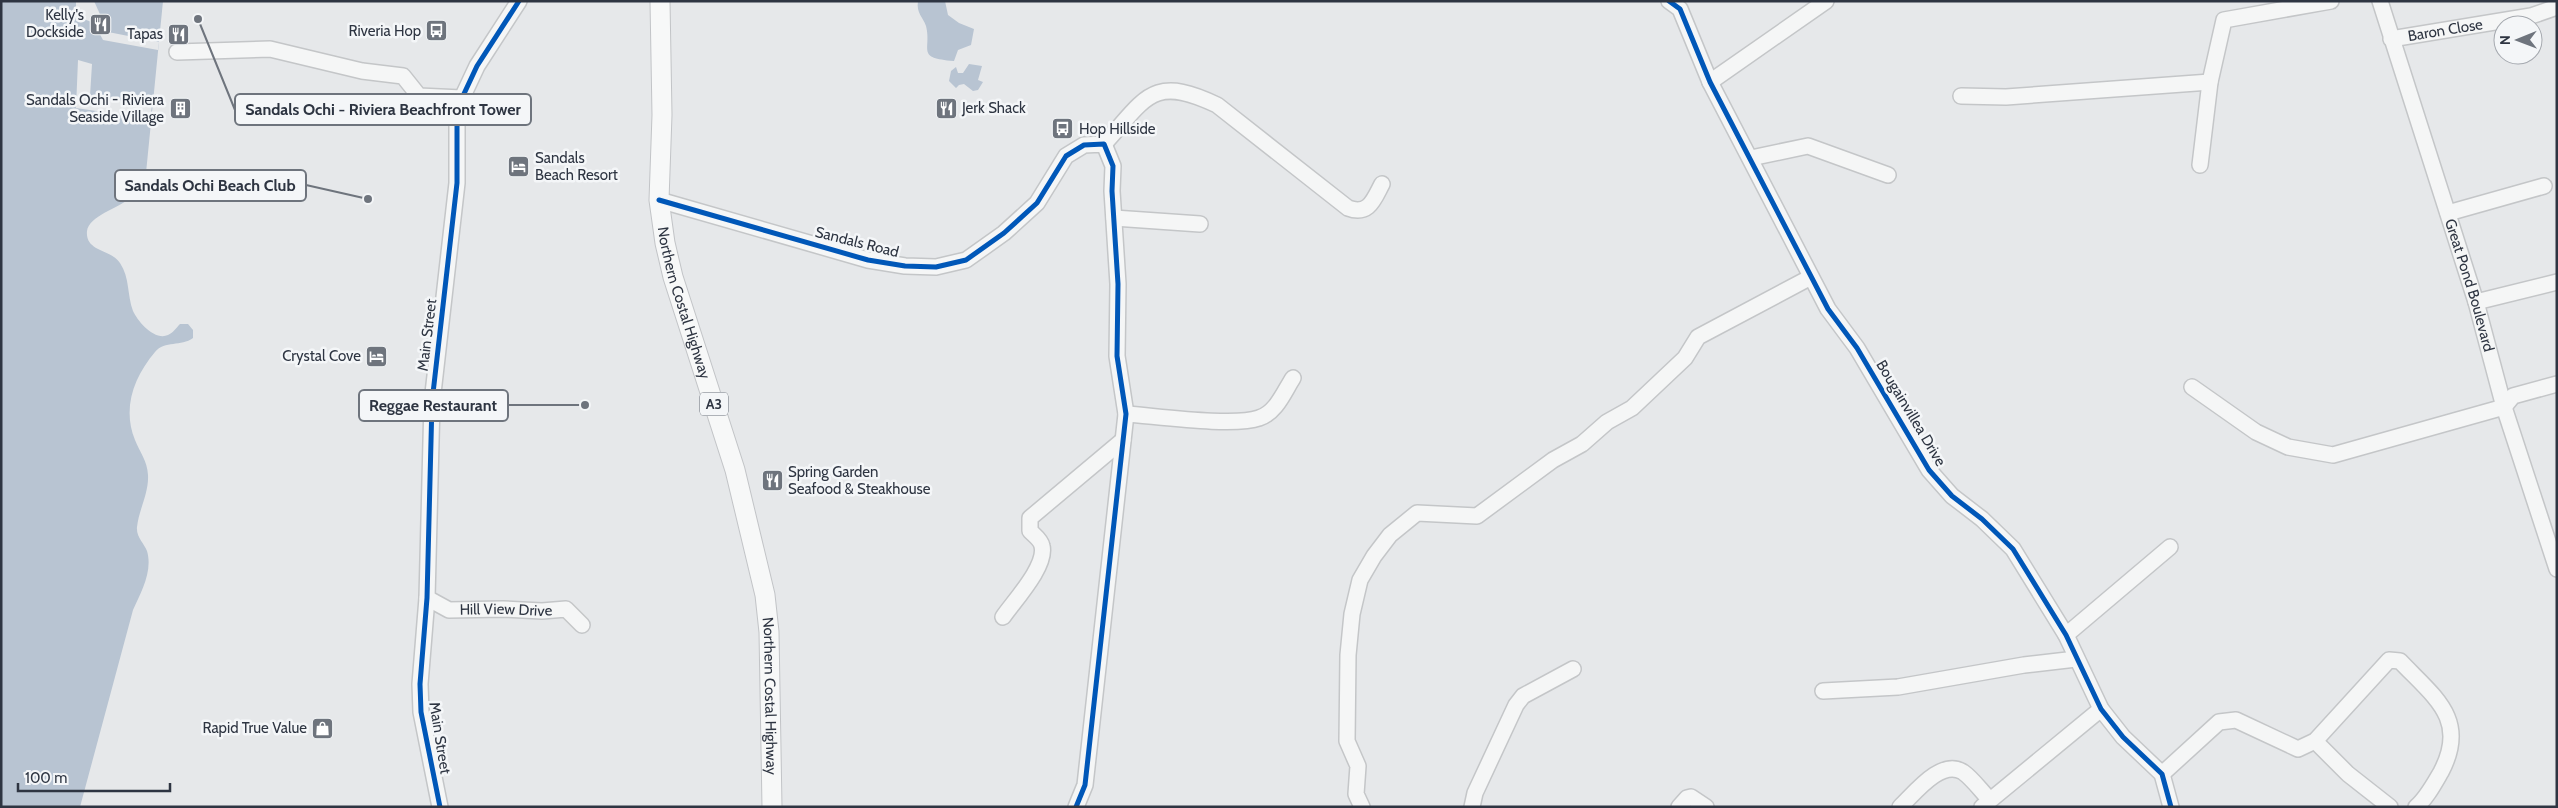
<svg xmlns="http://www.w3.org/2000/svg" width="2558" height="808" font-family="Cabin,sans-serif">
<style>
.water{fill:#b8c4d2}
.pier{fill:#e6e8ea}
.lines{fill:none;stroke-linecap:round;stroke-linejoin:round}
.minor-casing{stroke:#c4c6c8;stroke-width:18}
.major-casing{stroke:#c2c4c7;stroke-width:21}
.minor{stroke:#f5f6f6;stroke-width:15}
.major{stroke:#f7f8f8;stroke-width:19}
.cycleway-casing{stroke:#f4f6f8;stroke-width:8}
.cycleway{stroke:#0057b8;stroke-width:5}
.labels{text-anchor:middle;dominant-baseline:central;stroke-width:5;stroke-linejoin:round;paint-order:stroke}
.shield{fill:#f4f6f8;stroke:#696f79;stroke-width:1}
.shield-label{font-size:14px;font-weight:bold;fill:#2e3542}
.poi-label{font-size:15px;fill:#2e3542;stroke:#f4f6f8;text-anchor:end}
.street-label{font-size:15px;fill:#2e3542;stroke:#f4f6f8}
.leader{fill:none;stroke:#6e747d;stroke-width:2}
.callout-dot{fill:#6e747d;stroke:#f4f6f8;stroke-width:2}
.callout{fill:#f4f6f8;stroke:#6e747d;stroke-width:2}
.callout-label{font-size:16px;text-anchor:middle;font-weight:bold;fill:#2e3542}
</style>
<rect width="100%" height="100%" fill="#e6e8ea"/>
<!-- water -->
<g class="water">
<path d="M1,1h162l-17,172c-5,10 -9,19 -17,26 -11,9 -40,17 -42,32 -2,21 24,18 33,32 10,15 7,32 13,48 5,11 22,30 35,24 5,-2 8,-7 12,-11h8l5,6v8c-12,9 -28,2 -38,14 -21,25 -33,56 -20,88 5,13 12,20 13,35 1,18 -9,34 -11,52 -1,10 7,16 10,24 6,20 -6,41 -14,59l-53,197h-79z"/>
<path d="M918,1h27l3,14 11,8 15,6 -3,16 -13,5 -4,11c-39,-3 -22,-11 -28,-35 -3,-9 -10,-13 -8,-25z"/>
<polygon points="969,64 982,66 978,80 983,82 978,90 973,91 964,84 959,85 956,88 949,81 951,71 956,67 958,73 963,73"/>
</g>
<!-- pier -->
<g class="pier">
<polygon points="76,1 94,1 108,32 159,42 158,50 103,40 94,23 76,16"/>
<polygon points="78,60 92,64 90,96 152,105 150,119 76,108"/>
</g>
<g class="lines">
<defs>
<g id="minor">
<polyline points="1669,1 1680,9 1710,82 1828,309 1857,348 1929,470 1952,496 1982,519 2013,549 2066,635 2101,709 2123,737 2162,774 2171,807"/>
<path id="s1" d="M2380,1l96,301 28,105 53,162"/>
<path id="s2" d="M2391,39l140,-23 26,-9"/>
<polyline points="177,52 270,49 362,71 403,76 419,96 462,98"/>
<polyline points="1710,82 1826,1"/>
<polyline points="1961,96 2006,97 2210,82"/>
<path d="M1104,144c42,-46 48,-70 113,-39l131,103c21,8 26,-9 34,-24"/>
<polyline points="1751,158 1808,146 1888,175"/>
<polyline points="2200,165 2210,82 2224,20 2331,1"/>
<polyline points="659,200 868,260 905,266 936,267 966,260 1004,233 1037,203 1066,156 1084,145 1104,144 1113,166 1112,191 1118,284 1117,356 1126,414 1085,785 1076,807"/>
<polyline points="2448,213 2544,186"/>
<polyline points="1114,218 1200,224"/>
<polyline points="2476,302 2557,282"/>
<polyline points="2192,387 2256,432 2288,447 2333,455 2504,407 2513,396 2557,384"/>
<path d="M1126,414c30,2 108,13 133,4 17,-5 25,-26 34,-40"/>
<path id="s3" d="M427,598l22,12 54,-1 39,2 24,-2 16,16"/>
<path d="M1003,617c11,-16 44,-51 39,-71 -1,-6 -8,-11 -12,-15v-13l93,-78"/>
<polyline points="2066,635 2170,547"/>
<polyline points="1823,691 1898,687 2024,665 2076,659"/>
<polyline points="2315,741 2348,774 2390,807"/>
<path d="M2162,774l57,-52 17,-2 62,29 17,-8 74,-81 11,1c34,36 69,58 41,111 -7,12 -15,27 -25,35"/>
<polyline points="440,807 421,712 420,684 427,598 432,402 457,183 457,119 462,98 477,66 519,1"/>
<polyline points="1362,807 1356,794 1358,766 1347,741 1348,655 1352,614 1360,580 1374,556 1390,535 1417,513 1477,516 1553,460 1582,444 1607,422 1632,408 1685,358 1698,337 1811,277"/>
<polyline points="1472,807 1475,793 1516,705 1523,696 1573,669"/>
<polyline points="1679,807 1687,798 1691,797 1706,807"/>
<path d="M1900,807c14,-13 41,-49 63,-35 10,7 18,19 27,28"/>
<polyline points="1982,807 2101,709"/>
</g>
<g id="major">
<path id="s4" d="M660,1l2,114 -3,85 6,43 8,34 62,193 30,125 4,37 3,175"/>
</g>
</defs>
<!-- minor casing -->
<use href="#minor" class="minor-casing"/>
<!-- major casing -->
<use href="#major" class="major-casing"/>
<!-- minor -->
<use href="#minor" class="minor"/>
<!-- major -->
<use href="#major" class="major"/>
<defs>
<g id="cycleway">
<polyline points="1669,1 1680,9 1710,82 1828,309 1857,348 1929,470 1952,496 1982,519 2013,549 2066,635 2101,709 2123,737 2162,774 2171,807"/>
<polyline points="659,200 868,260 905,266 936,267 966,260 1004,233 1037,203 1066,156 1084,145 1104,144 1113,166 1112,191 1118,284 1117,356 1126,414 1085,785 1076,807"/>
<polyline points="440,807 421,712 420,684 427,598 432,402 457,183 457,119 462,98 477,66 519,1"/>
</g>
</defs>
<!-- cycleway casing -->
<use href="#cycleway" class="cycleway-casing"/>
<!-- cycleway -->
<use href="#cycleway" class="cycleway"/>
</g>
<!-- icons -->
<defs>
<symbol id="restaurant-square" viewBox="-11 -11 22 22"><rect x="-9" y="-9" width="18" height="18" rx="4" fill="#6e747d" stroke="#f4f6f8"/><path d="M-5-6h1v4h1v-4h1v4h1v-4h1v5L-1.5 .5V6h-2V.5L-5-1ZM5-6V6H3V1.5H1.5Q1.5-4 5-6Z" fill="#fff"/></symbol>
<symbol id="bus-square" viewBox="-11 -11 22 22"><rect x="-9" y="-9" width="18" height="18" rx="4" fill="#6e747d" stroke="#f4f6f8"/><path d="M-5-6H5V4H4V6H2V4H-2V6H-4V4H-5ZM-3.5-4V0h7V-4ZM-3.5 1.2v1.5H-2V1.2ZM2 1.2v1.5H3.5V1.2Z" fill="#fff"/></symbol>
<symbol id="building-square" viewBox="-11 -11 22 22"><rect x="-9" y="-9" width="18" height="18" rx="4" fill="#6e747d" stroke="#f4f6f8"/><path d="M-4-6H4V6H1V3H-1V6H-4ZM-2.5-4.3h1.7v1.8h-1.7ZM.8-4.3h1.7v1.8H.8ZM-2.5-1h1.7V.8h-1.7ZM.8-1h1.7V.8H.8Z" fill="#fff"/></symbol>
<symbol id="hotel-square" viewBox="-11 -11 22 22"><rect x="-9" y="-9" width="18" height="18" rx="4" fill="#6e747d" stroke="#f4f6f8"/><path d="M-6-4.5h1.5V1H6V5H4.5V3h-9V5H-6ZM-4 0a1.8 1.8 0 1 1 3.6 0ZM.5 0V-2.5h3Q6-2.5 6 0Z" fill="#fff"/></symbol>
<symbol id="shop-square" viewBox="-11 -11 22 22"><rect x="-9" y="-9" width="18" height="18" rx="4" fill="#6e747d" stroke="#f4f6f8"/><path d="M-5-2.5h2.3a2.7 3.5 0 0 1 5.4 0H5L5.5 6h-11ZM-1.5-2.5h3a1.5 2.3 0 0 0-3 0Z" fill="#fff"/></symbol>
</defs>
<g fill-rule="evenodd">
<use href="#restaurant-square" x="88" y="12" width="25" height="25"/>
<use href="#bus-square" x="424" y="18" width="25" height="25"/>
<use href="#restaurant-square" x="166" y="22" width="25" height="25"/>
<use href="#restaurant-square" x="934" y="96" width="25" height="25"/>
<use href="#building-square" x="168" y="96" width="25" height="25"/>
<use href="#bus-square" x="1050" y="116" width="25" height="25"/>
<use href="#hotel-square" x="506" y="154" width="25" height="25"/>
<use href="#hotel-square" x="364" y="344" width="25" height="25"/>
<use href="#restaurant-square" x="760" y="468" width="25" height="25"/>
<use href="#shop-square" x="310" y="716" width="25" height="25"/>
</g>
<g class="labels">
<!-- shield labels -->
<rect class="shield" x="700" y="392.5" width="28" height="23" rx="4"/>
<g class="shield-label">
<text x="714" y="404">A3</text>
</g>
<!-- poi labels -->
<g class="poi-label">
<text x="84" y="15">Kelly's<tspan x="84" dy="17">Dockside</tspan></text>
<text x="421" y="31">Riveria Hop</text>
<text x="163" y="34">Tapas</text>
<text x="164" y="100">Sandals Ochi - Riviera<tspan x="164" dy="17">Seaside Village</tspan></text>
<text x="962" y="108" text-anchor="start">Jerk Shack</text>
<text x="1079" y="129" text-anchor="start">Hop Hillside</text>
<text x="535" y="158" text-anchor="start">Sandals<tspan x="535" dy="17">Beach Resort</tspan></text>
<text x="361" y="356">Crystal Cove</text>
<text x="788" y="472" text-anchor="start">Spring Garden<tspan x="788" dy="17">Seafood &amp; Steakhouse</tspan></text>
<text x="307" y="728">Rapid True Value</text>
</g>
<!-- street labels -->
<g class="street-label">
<text stroke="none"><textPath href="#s2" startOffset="55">Baron Close</textPath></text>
<text transform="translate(857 242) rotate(14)">Sandals Road</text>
<text stroke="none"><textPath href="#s1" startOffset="298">Great Pond Boulevard</textPath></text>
<text stroke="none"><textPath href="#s4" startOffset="305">Northern Costal Highway</textPath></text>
<text transform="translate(427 335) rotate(-83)">Main Street</text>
<text transform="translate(1911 413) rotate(59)">Bougainvillea Drive</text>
<text stroke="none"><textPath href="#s3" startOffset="82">Hill View Drive</textPath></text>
<text stroke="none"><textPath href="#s4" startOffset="710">Northern Costal Highway</textPath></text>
<text transform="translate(440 738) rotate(81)">Main Street</text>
</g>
</g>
<!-- callouts -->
<path class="leader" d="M198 19L235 110M368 199L306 185M585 405L508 405"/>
<g class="callout-dot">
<circle cx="198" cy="19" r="5"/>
<circle cx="368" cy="199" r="5"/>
<circle cx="585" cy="405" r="5"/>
</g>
<g class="callout">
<rect x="235" y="94" width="296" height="31" rx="5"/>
<rect x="115" y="170" width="191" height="31" rx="5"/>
<rect x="359" y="390" width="149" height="31" rx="5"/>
</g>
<g class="callout-label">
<text x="383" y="115">Sandals Ochi - Riviera Beachfront Tower</text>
<text x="210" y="191">Sandals Ochi Beach Club</text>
<text x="433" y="411">Reggae Restaurant</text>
</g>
<!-- border -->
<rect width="2558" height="808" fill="none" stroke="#2e3542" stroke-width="5"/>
<!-- north arrow -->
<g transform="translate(2518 40) rotate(269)"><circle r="24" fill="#f4f6f8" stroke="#a5a9af"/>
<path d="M0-4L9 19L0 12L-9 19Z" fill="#6e747d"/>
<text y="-8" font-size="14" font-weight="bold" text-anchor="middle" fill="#2e3542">N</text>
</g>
<!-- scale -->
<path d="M18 783v8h152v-8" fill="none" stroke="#2e3542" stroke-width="2.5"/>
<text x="25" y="783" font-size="15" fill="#2e3542" stroke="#f4f6f8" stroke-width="4" paint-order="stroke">100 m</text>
</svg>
